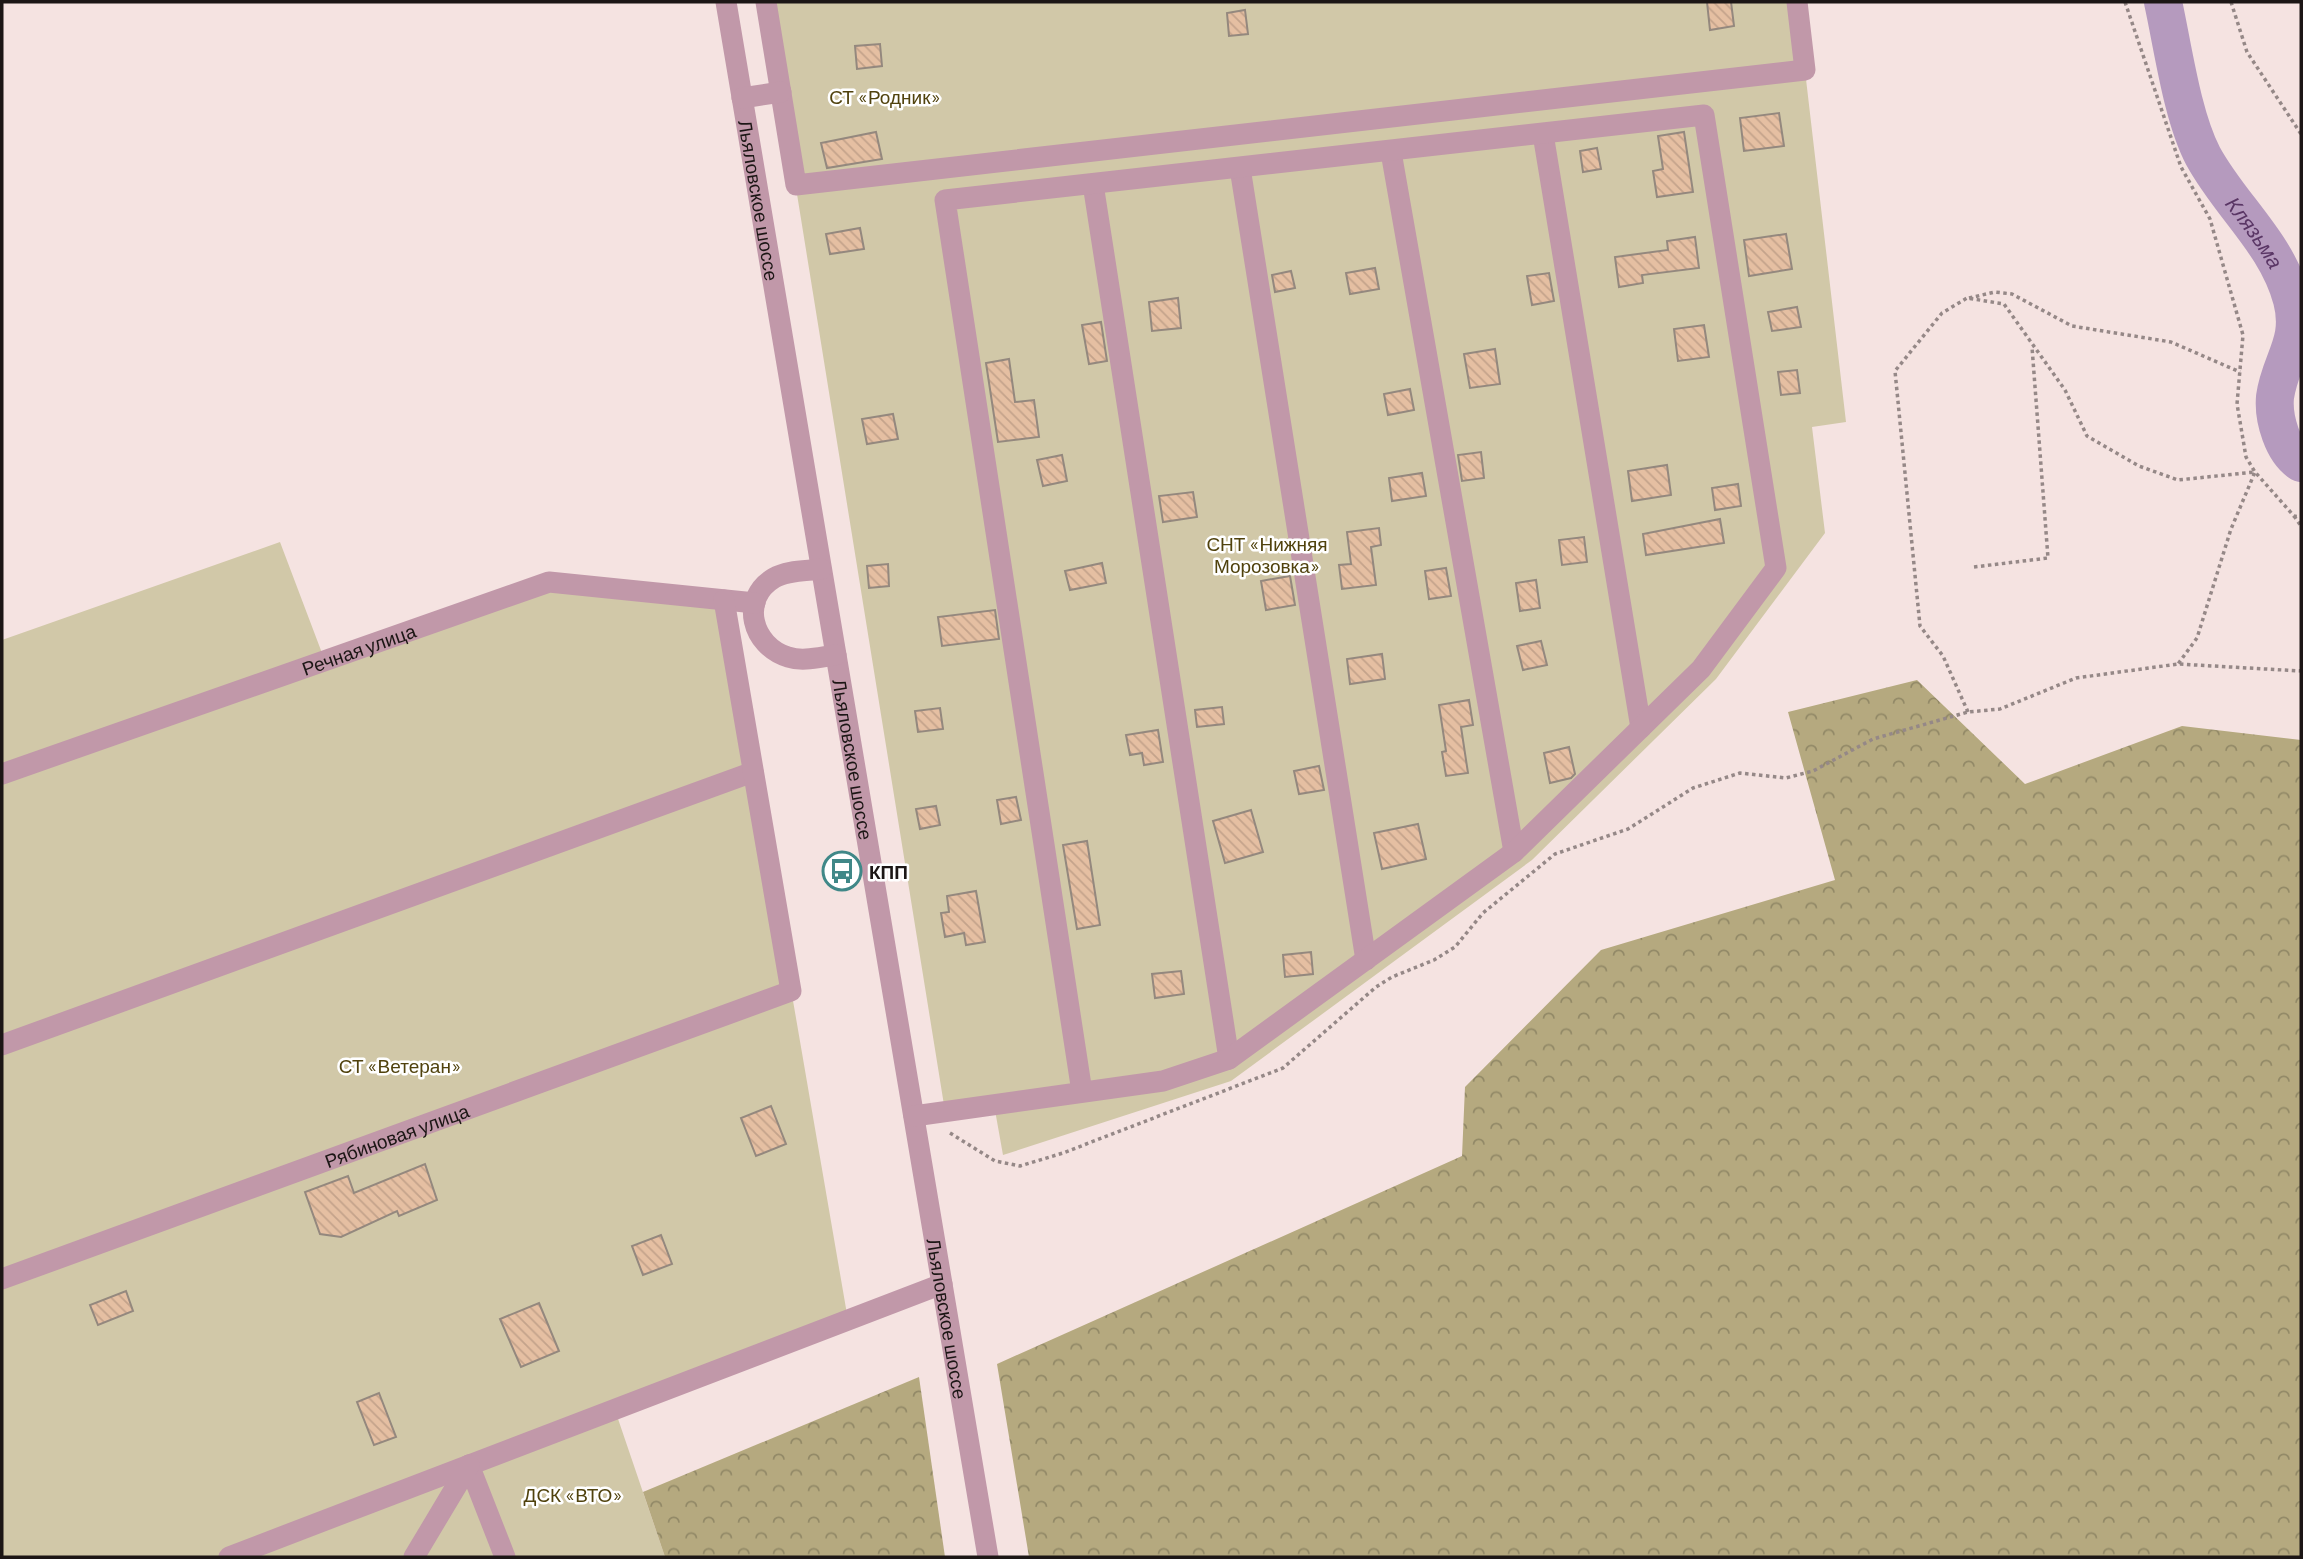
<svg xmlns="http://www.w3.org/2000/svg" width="2303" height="1559" font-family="Barlow,sans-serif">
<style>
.green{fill:#d1c8a8}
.forest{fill:url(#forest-crowns)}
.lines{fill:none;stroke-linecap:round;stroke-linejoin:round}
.river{stroke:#b59abe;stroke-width:38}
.building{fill:url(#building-back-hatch);stroke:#94887e;stroke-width:2}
.path{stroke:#958887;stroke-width:3.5;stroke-dasharray:3.5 3.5;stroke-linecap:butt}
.minor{stroke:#c198a9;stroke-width:21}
.labels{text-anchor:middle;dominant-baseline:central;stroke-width:5;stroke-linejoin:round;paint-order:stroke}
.park-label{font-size:19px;fill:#50420d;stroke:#fff}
.street-label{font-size:19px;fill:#1c1615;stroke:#fff}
.poi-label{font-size:19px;font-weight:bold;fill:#1c1615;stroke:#fff;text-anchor:start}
.water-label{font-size:21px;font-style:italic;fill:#5a3665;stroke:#fff}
</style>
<defs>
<pattern id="forest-crowns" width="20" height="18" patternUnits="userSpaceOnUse" patternTransform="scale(1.75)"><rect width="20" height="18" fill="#b5a97f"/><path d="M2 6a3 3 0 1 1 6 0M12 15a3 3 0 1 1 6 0" fill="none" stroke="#928967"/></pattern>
<pattern id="building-back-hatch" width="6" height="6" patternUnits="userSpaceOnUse" patternTransform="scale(1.75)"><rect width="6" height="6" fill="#e5bfa2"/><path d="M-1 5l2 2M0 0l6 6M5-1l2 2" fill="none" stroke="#c4a38b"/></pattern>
</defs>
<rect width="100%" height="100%" fill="#f5e3e1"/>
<!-- green -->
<g class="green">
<polygon points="766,2 1797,2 1846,422 1812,427 1825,533 1716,679 1532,860 1231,1081 1003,1155 993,1099 944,1105"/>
<polygon points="280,542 325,661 549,582 724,600 848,1320 615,1410 665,1557 2,1557 2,640"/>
</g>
<!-- forest -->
<g class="forest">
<polygon points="1917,680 2025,784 2182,726 2301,740 2301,1557 1029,1557 997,1364 1462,1156 1465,1087 1601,950 1835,880 1788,712"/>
<polygon points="919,1377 945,1557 665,1557 643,1492"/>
</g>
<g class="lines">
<!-- river -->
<path class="river" id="s1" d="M2163,2c10,45 19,114 40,154 27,50 74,87 89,144 11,42 -12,60 -17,97 -2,22 8,55 26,66"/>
</g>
<!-- building -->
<g class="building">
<polygon points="1707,2 1731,2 1734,26 1710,30"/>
<polygon points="1245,10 1248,34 1229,36 1227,13"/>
<polygon points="880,44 882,66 857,69 855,46"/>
<polygon points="1779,113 1784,146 1744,151 1740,118"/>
<polygon points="876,132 882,159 827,168 821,143"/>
<polygon points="1684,132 1693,192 1657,197 1653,171 1663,169 1658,136"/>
<polygon points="1597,148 1601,169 1583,172 1580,151"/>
<polygon points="860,228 864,249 830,254 826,234"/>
<polygon points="1786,234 1792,269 1749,276 1744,240"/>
<polygon points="1695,237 1699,268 1642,275 1643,283 1619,287 1615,257 1668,250 1667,241"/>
<polygon points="1375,268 1379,289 1350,294 1346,273"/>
<polygon points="1291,271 1295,288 1275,292 1272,275"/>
<polygon points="1549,273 1554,301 1532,305 1527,276"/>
<polygon points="1178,298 1181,328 1152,331 1149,302"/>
<polygon points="1797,307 1801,327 1772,331 1768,312"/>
<polygon points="1101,322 1107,361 1089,364 1082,325"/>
<polygon points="1704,325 1709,357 1678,361 1674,329"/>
<polygon points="1495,349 1500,384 1470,388 1464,354"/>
<polygon points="1009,359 1015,402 1034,400 1039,437 998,442 986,363"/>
<polygon points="1797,370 1800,393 1781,395 1778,372"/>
<polygon points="1410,389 1414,410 1388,415 1384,394"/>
<polygon points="893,414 898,439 867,444 862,419"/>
<polygon points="1481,452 1484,478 1462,481 1458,455"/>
<polygon points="1062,455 1067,481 1043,486 1037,460"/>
<polygon points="1667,465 1671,495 1632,501 1628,471"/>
<polygon points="1422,473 1426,496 1392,501 1389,478"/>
<polygon points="1738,484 1741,506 1715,510 1712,488"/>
<polygon points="1193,492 1197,517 1163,522 1159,496"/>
<polygon points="1720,519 1724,543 1646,555 1643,534"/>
<polygon points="1379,528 1381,545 1371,547 1376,585 1342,589 1339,565 1351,564 1347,532"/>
<polygon points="1584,537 1587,562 1562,565 1559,540"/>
<polygon points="1102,563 1106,583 1070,590 1065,571"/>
<polygon points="888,564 889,586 869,588 867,566"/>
<polygon points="1446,568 1451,596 1429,599 1425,571"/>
<polygon points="1290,576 1295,605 1266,610 1261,581"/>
<polygon points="1536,580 1540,608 1520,611 1516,583"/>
<polygon points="995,610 999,639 942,646 938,617"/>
<polygon points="1541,641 1547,665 1523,670 1517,646"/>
<polygon points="1382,654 1385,679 1350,684 1347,659"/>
<polygon points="1469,700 1473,725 1461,727 1468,773 1446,776 1442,752 1446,751 1439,705"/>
<polygon points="1222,707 1224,724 1197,727 1195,710"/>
<polygon points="940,708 943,729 918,732 915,711"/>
<polygon points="1158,730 1163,762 1144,765 1142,753 1130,755 1126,735"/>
<polygon points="1569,747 1575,774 1571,778 1550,783 1544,753"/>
<polygon points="1319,766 1324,790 1299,794 1294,771"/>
<polygon points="1016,797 1021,820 1001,824 997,800"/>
<polygon points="936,806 940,825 920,829 916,809"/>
<polygon points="1251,810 1263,852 1225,863 1213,821"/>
<polygon points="1418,824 1426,859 1382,869 1374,833"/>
<polygon points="1087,841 1100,925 1077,929 1063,845"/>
<polygon points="976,891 985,942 966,945 964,933 945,937 941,913 949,912 947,896"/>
<polygon points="1311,952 1313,974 1285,977 1283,955"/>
<polygon points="1181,971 1184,994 1155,998 1152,974"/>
<polygon points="771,1106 786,1144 756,1156 741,1118"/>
<polygon points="425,1164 437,1200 399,1216 397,1211 341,1237 320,1234 305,1192 348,1176 354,1193"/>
<polygon points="661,1235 672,1264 643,1275 632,1246"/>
<polygon points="126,1291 133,1311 98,1325 90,1305"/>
<polygon points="539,1303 559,1351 521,1367 500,1319"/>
<polygon points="379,1393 396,1437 374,1445 357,1402"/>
</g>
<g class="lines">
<!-- path -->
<g class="path">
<polyline points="2125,2 2181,167 2210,219 2243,335 2237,404 2246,457 2255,472 2294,516 2301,517"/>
<polyline points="2231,2 2247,52 2301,134"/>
<polyline points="1969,298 1995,292 2012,294 2072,326 2171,342 2240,372"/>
<polyline points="2294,516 2301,526"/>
<polyline points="1974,567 2048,558 2032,347"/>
<polyline points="1968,712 1943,656 1920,626 1895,371 1942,313 1967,298 2004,304 2065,390 2087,436 2139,466 2178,480 2255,472 2231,529 2197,638 2178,664"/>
<polyline points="950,1133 995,1161 1020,1166 1063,1153 1283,1068 1376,987 1392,977 1434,960 1455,947 1483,913 1555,854 1628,829 1693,788 1740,773 1786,778 1813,771 1873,739 1968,712 2000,709 2076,678 2178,664 2301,671"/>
</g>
<!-- minor -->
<g class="minor">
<path id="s2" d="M726,2l262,1555"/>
<polyline points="766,2 796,185 1805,70 1797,2"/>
<polyline points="742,98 781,92"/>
<polyline points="1543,134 1641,728"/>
<polyline points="1391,152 1514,852"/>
<polyline points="1240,168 1366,960"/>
<polyline points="1093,184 1229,1059"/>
<path d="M821,569c-15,2 -34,1 -47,9 -35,21 -22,68 14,79 15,5 32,0 48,-2"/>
<path id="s3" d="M2,774l547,-192 206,21"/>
<polyline points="2,1045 753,772"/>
<polyline points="914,1116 1163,1081 1229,1059 1514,852 1701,669 1776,568 1704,115 945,200 1082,1092"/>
<path id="s4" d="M2,1279l789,-288 -67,-391"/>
<polyline points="469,1465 505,1557"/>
<polyline points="229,1557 942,1284"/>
<polyline points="414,1557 469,1465"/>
</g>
</g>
<!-- icons -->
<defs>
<symbol id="bus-ring" viewBox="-11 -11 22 22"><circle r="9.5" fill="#fff" stroke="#408888" stroke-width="1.5"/><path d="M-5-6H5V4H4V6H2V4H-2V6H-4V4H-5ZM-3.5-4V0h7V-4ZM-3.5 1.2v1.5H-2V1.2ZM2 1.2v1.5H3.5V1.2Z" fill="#408888"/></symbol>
</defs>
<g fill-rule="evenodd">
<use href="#bus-ring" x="820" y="849" width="44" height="44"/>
</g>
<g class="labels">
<!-- park labels -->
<g class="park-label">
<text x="885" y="96">СТ «Родник»</text>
<text x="1267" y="543">СНТ «Нижняя<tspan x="1267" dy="22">Морозовка»</tspan></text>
<text x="400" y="1065">СТ «Ветеран»</text>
<text x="573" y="1494">ДСК «ВТО»</text>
</g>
<!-- street labels -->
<g class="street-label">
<text stroke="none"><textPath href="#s2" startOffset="201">Льяловское шоссе</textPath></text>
<text stroke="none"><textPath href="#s3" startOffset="378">Речная улица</textPath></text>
<text stroke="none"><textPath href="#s2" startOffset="768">Льяловское шоссе</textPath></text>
<text stroke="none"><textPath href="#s4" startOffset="420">Рябиновая улица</textPath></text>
<text stroke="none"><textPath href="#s2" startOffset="1335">Льяловское шоссе</textPath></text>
</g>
<!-- poi labels -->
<g class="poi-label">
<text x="869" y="871">КПП</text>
</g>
<!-- water labels -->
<g class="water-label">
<text stroke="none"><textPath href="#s1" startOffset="252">Клязьма</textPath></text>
</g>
</g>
<!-- border -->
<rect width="2303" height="1559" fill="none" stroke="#1c1615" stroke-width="7"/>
</svg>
